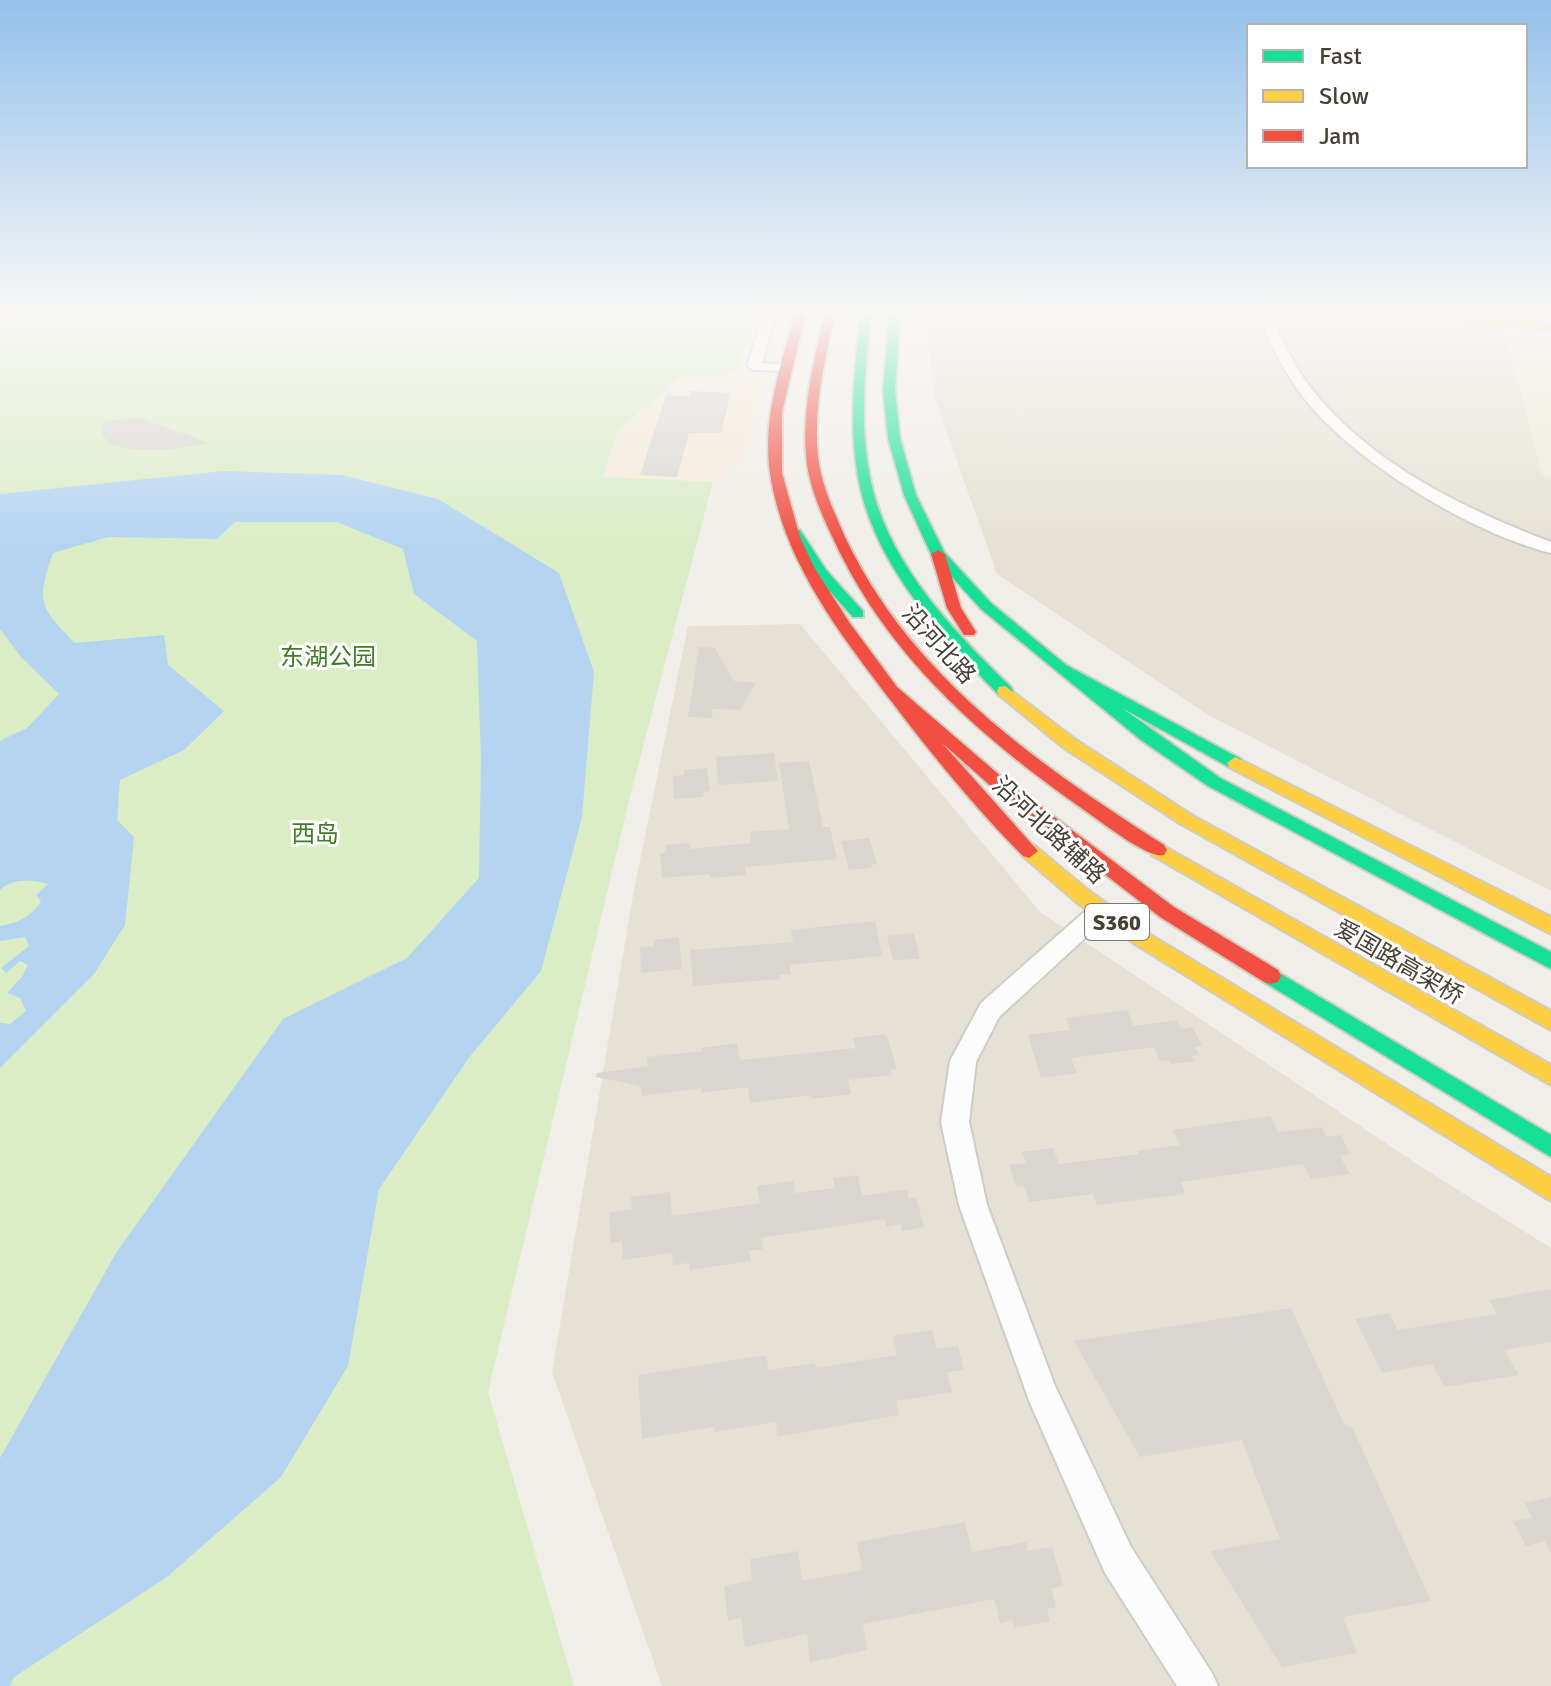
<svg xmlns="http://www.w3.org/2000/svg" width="1551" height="1686" font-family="Signika,'Noto Sans SC',sans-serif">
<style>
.residential{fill:#e5e1d4}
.commercial{fill:#f4ebd9}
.education{fill:#efead9}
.green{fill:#daedc5}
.water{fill:#b4d4f2}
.building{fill:#d9d7d0}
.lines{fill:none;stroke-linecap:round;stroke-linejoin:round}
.street-casing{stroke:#ceccc5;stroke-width:4}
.fast-casing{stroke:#d0ccbe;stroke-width:4}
.slow-casing{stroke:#d0ccbe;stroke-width:4}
.jam-casing{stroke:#d0ccbe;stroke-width:4}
.street{fill:#fdfcfc;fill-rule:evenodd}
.fast{fill:#16e098;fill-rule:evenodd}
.slow{fill:#ffcf43;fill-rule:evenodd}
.jam{fill:#f24e42;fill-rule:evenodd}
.labels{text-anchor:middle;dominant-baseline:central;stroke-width:6;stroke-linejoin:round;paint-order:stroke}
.shield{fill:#fff;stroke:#7e7970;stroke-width:2}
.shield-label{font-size:22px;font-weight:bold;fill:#464033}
.street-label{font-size:24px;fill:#464033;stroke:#fff}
.park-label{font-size:24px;fill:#3d7d21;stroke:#fff}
</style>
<rect width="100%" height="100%" fill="#f0eee8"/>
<!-- residential -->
<g class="residential">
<polygon points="926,312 1355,312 1504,329 1542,474 1551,477 1551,891 1208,715 997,574 934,396"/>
<polygon points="800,624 1040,912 1426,1170 1551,1248 1551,1686 662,1686 552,1372 634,890 688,626"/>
</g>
<!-- commercial -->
<polygon class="commercial" points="738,370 764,372 748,451 713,482 603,478 618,430 681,376 722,376"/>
<!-- education -->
<polygon class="education" points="1504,329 1551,335 1551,477 1542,475"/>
<!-- green -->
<polygon class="green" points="20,312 755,312 738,370 723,376 681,376 618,430 603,477 713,482 631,792 488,1392 574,1686 0,1686 0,323"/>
<!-- water -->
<path class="water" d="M224,471l118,4 96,24 121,74 35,99 -12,145 -41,154 -73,88 -89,130 -31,177 -67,111 -114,100 -153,100 -4,9h-10v-228l116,-205 167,-234 124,-61 72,-80 2,-119 -4,-118 -63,-47 -11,-45 -66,-27h-102l-18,17 -109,-2 -55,16c-17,50 -14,53 22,90l89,-8 4,30 56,46 -40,39 -64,30 -3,40 17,17 -9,88 -31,49 -94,94v-45l10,1 16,-13 -6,-13 -13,-5 15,-16 6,-12 -8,-4 -14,12 -5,-5 28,-22 -4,-9 -25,4v-15c15,-2 32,-9 41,-25l-5,-6 12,-11c-16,-5 -35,-6 -48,6v-149l27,-13 32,-34 -38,-37 -21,-28v-135z"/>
<!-- building -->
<g class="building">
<polygon points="690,391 731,393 721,433 689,433 677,477 640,475 666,395 689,396"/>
<polygon points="140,418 210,443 168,450 132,450 109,443 102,434 103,421"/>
<polygon points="699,647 715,648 734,681 756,683 740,710 713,709 712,718 688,717"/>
<polygon points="774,753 778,781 718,785 716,757"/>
<polygon points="809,761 823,827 830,827 837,859 745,867 746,875 711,878 710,874 662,878 660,853 666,853 665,845 690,843 691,849 751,843 750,832 789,829 779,763"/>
<polygon points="707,768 710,791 703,792 704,797 674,799 673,776 684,775 684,770"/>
<polygon points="869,838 877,864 871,865 872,868 849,870 841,841"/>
<polygon points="875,921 882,956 789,965 791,974 779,975 780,979 693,986 690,950 793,942 791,930"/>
<polygon points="914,933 920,959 893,960 887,936"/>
<polygon points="679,937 682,969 641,973 640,947 654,946 654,940"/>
<polygon points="1127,1010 1134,1026 1177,1020 1181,1029 1193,1027 1202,1046 1195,1047 1199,1055 1192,1056 1195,1061 1171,1064 1168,1060 1160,1061 1154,1047 1071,1058 1077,1073 1041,1078 1028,1035 1070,1030 1066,1018"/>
<polygon points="886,1034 897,1069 890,1070 892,1075 848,1080 851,1094 812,1099 811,1095 750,1103 748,1087 701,1093 701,1088 642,1096 641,1086 596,1077 597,1073 648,1066 647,1057 702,1051 701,1048 737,1043 740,1060 856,1048 853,1038"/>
<polygon points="1270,1116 1278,1132 1322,1127 1327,1137 1341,1135 1350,1154 1340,1156 1350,1174 1311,1179 1303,1164 1181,1182 1185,1194 1097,1205 1093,1194 1029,1202 1024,1186 1016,1187 1009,1165 1026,1163 1022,1152 1053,1148 1059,1164 1139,1154 1137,1151 1180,1145 1173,1130"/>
<polygon points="858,1175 862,1196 907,1189 909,1198 916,1197 924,1227 902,1231 901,1224 886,1227 885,1219 761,1238 763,1249 749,1251 751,1261 690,1270 689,1263 673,1265 672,1253 623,1260 622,1242 611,1243 609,1213 632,1209 631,1197 670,1192 672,1216 760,1203 757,1186 793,1181 795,1193 835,1188 833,1178"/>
<polygon points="1551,1289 1551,1342 1504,1350 1519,1375 1445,1387 1432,1364 1382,1373 1355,1319 1389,1313 1398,1330 1497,1314 1489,1300"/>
<polygon points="1291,1308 1344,1424 1353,1429 1431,1601 1343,1617 1357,1653 1282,1667 1210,1551 1280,1539 1242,1440 1140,1457 1074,1341"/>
<polygon points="932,1330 937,1349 958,1346 964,1370 947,1372 952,1392 896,1401 899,1415 777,1437 776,1422 714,1432 714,1427 642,1439 638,1375 766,1355 769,1370 815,1363 816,1368 897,1355 893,1336"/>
<polygon points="1551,1497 1551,1554 1545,1541 1526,1546 1513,1521 1532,1518 1525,1503"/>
<polygon points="965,1522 972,1552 1026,1542 1028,1551 1052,1547 1063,1586 1051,1588 1056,1607 1047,1609 1050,1621 1014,1628 1012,1620 1000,1623 994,1599 863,1624 867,1650 810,1662 807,1634 745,1647 741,1618 728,1621 724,1586 752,1580 750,1559 798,1551 802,1581 862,1570 857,1542"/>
</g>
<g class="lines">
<defs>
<g id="street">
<polygon points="764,312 776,312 762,363 792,365 792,371 754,370 747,366"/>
<path d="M1257,312h12c12,26 24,53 41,75 59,76 154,122 241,155v11c-81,-20 -201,-93 -251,-160 -18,-25 -31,-53 -43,-81z"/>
<polygon points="1100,902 1108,905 1112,911 1108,917 999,1017 976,1062 969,1122 987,1205 1055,1386 1131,1547 1212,1673 1218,1686 1177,1686 1105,1573 1030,1403 959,1205 941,1122 950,1061 981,1003 1092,905"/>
</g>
<g id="fast">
<path d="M861,312h10c-6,55 -12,110 -1,165 16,84 81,152 141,210l2,4 -2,4h-12c-59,-60 -126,-132 -141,-218 -10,-55 -3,-110 3,-165z"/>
<polygon points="890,312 900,312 895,390 900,438 916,495 944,552 991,603 1066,665 1241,759 1243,763 1241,767 1229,767 1122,708 1220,778 1551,952 1551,969 1208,786 1141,740 981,609 931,554 904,495 888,438 883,390"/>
<polygon points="795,529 800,530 826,570 863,611 863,617 853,617 816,576 788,533"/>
<polygon points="1271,968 1551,1135 1551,1157 1264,982 1261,976 1264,970"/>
</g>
<g id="slow">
<polygon points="1409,312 1440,312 1551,324 1551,330 1414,315"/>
<polygon points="1005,686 1076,740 1193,816 1551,1011 1551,1030 1181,824 1064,748 999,695 997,691 999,687"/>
<polygon points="1235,757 1551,917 1551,934 1229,767 1227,763"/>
<polygon points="1158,843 1551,1065 1551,1085 1152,855 1149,850 1152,845"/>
<polygon points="1029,844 1035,846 1089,891 1149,934 1551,1177 1551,1201 1135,944 1075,901 1023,856 1020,851 1023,846"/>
</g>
<g id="jam">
<path d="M796,312h10l-24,100v61l18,64 14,30 35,55 48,65 107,92 170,128 104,63 3,6 -3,6 -7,2 -7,-2 -104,-65 -168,-130 -50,-44 96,108 -9,7 -6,-2c-48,-48 -90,-100 -131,-154 -52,-68 -109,-141 -122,-229 -8,-54 11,-109 26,-161z"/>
<path d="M825,312h10c-10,47 -22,96 -17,144 3,28 16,56 27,81 66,140 193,227 319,308l3,5 -3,5c-16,5 -70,-39 -87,-50 -102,-72 -193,-154 -245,-269 -12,-25 -24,-53 -26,-81 -4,-48 8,-96 19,-143z"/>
<polygon points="938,550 945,554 961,608 976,632 974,635 964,635 947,608 931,554"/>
</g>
</defs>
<!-- street casing -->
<use href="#street" class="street-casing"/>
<!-- fast casing -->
<use href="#fast" class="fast-casing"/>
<!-- slow casing -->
<use href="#slow" class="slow-casing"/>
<!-- jam casing -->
<use href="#jam" class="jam-casing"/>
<!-- street -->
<use href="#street" class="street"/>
<!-- fast -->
<use href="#fast" class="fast"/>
<!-- slow -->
<use href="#slow" class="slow"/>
<!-- jam -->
<use href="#jam" class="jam"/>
</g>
<!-- sky -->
<linearGradient id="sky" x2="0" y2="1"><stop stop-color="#93c1ec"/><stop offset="0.57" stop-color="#f8f7f5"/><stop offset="1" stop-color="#f8f7f5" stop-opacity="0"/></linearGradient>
<rect width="1551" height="548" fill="url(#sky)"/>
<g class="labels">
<!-- shield labels -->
<rect class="shield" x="1085" y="904" width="64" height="36" rx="6"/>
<g class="shield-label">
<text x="1117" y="922">S360</text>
</g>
<!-- street labels -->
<g class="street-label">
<text transform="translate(939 644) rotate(48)">沿河北路</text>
<text transform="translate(1049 830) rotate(43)">沿河北路辅路</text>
<text transform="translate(1399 962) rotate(30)">爱国路高架桥</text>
</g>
<!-- park labels -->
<g class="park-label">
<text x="328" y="657">东湖公园</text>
<text x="315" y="834">西岛</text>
</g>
</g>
<!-- legend -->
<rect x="1247" y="24" width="280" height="144" fill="#ffffff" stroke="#b5b3ad" stroke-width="2"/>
<rect x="1263" y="50" width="40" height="12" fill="#16e098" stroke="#b5b3ad" stroke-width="2"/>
<text x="1319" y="64" font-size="24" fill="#464033">Fast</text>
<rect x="1263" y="90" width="40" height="12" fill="#ffcf43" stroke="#b5b3ad" stroke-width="2"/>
<text x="1319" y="104" font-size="24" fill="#464033">Slow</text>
<rect x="1263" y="130" width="40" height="12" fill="#f24e42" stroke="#b5b3ad" stroke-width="2"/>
<text x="1319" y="144" font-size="24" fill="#464033">Jam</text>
</svg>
